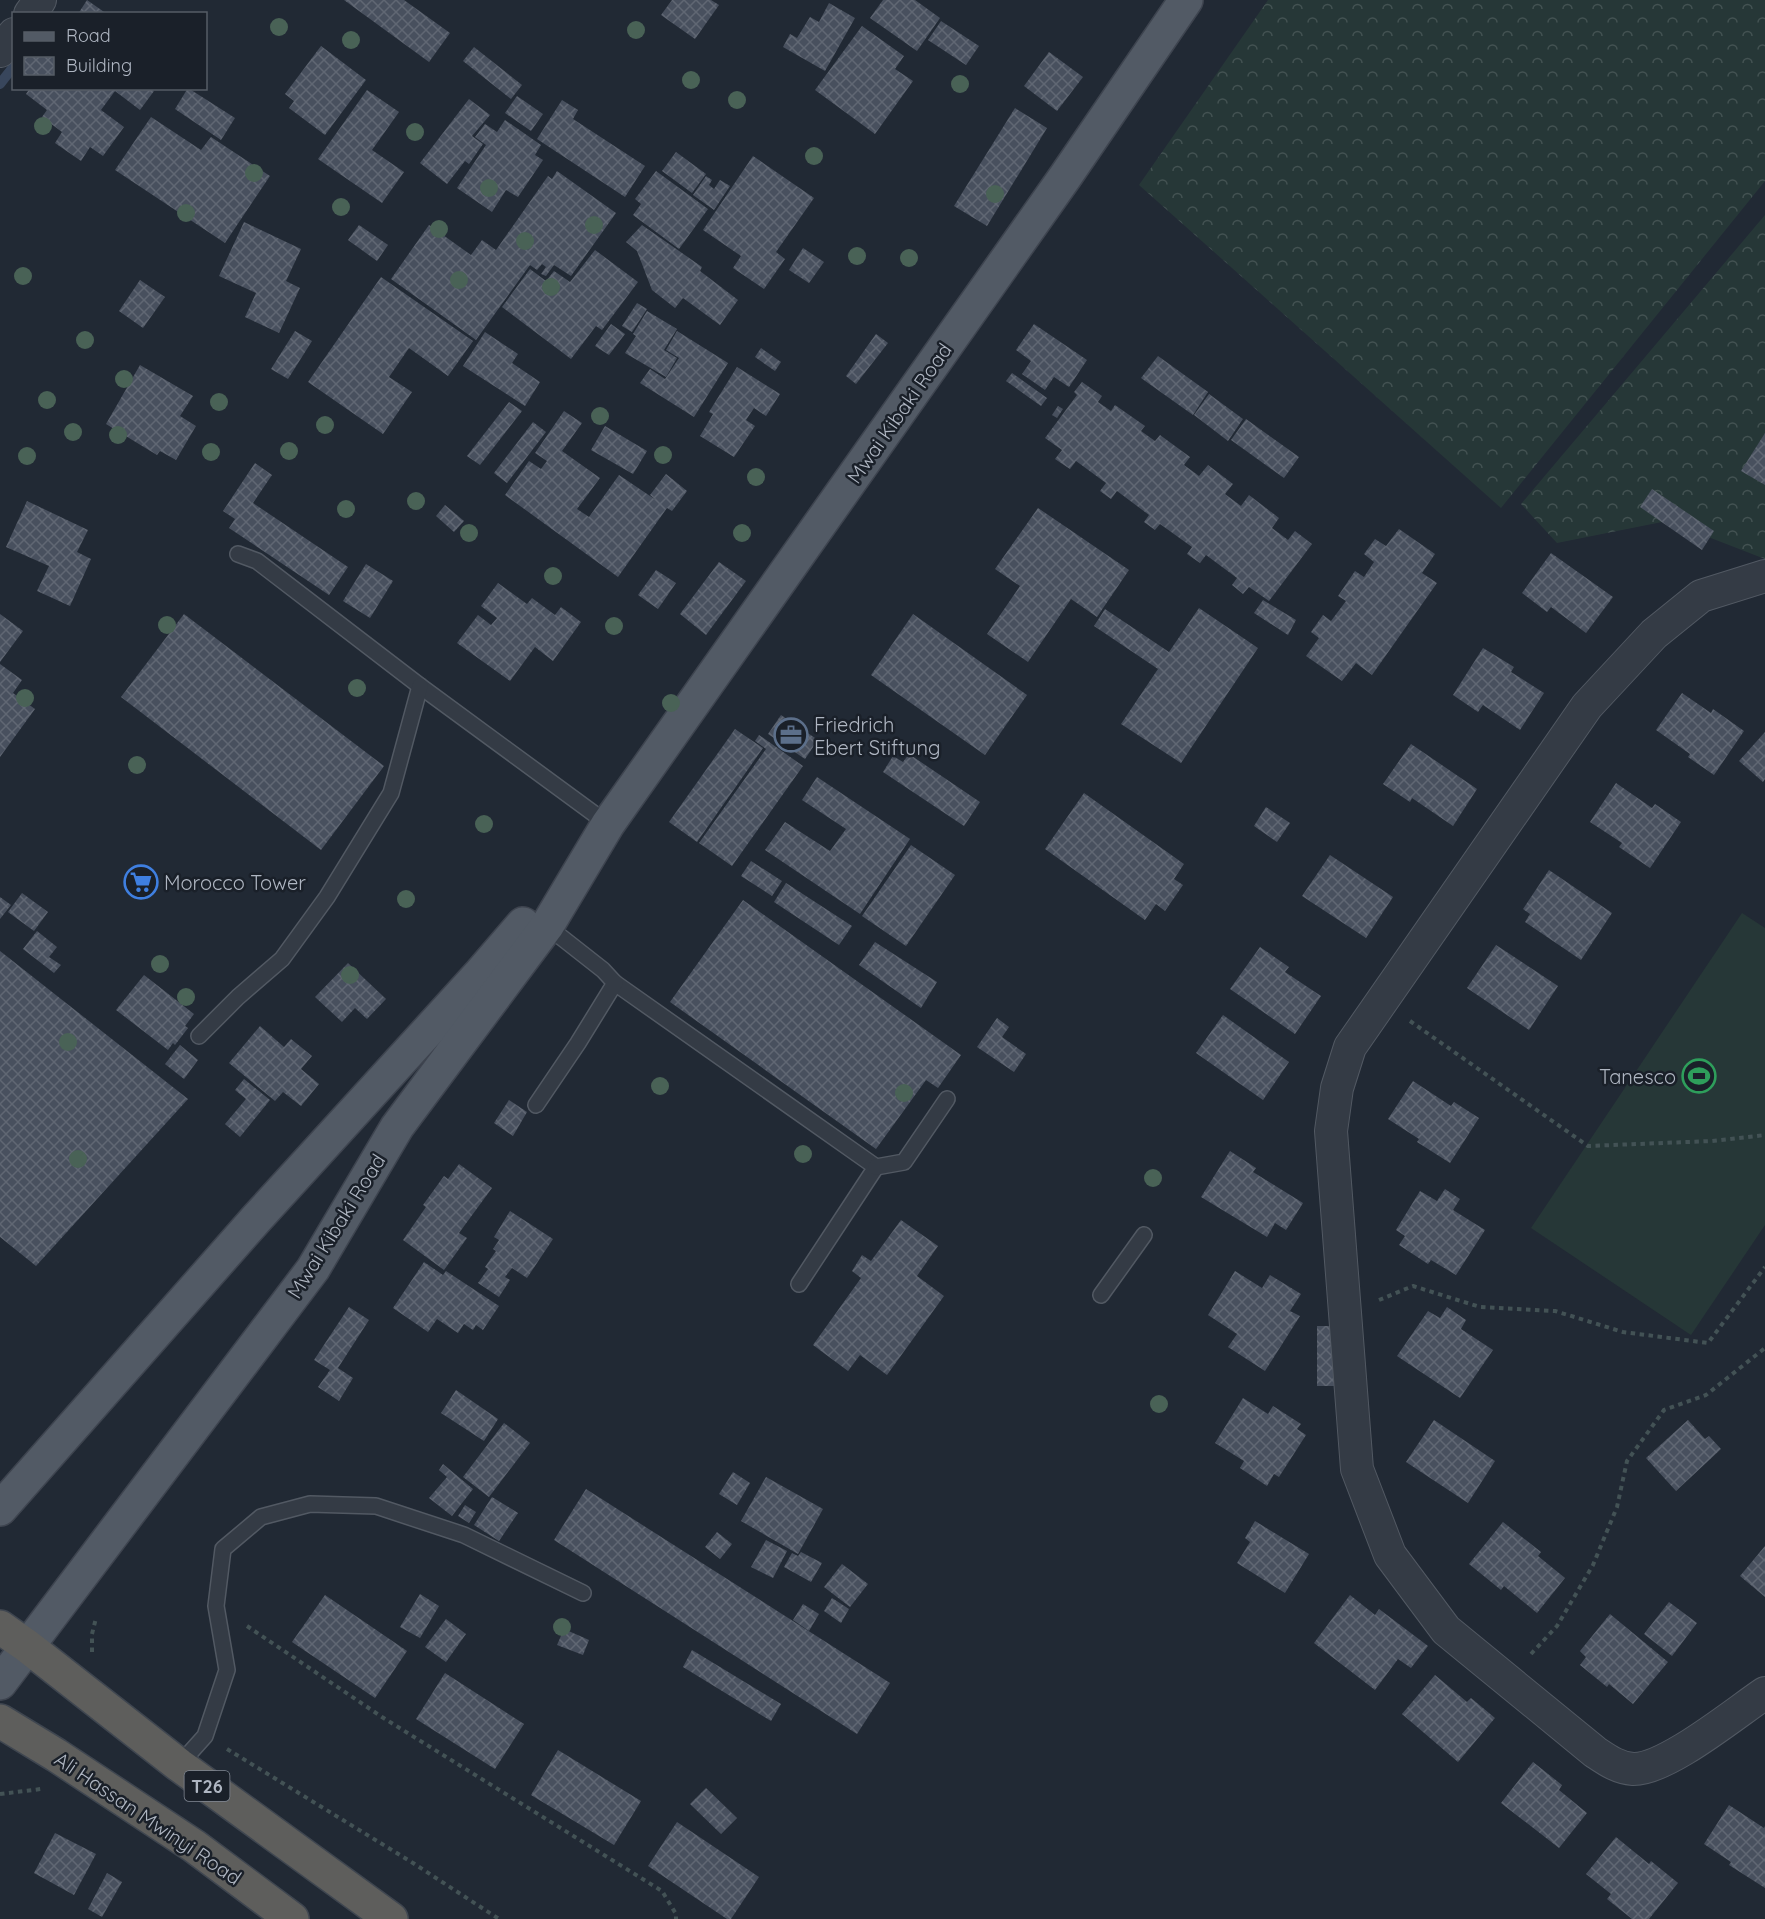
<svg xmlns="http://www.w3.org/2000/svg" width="1765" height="1919" font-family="Quicksand,sans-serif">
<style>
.forest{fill:url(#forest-crowns)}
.garden{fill:#263737}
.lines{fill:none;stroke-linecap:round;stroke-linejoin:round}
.stream{stroke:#38465c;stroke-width:10}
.building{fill:url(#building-cross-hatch)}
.service-casing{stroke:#525963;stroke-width:18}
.minor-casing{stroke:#525963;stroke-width:34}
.primary-casing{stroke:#3e444f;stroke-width:36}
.trunk-casing{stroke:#3f4650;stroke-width:36}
.path{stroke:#435255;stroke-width:4;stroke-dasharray:4.5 4.5;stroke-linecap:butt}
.service{stroke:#343b45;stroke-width:15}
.minor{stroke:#343b45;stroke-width:32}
.primary{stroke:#525a65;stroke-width:33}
.trunk{stroke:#5e5e5c;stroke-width:33}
.tree{fill:#496256}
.labels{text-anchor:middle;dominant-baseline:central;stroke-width:5;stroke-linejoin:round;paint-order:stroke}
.shield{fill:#1a2029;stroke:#828994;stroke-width:1.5}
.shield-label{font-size:18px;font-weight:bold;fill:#afb6c2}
.street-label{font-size:20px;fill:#afb6c2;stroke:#1a2029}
.poi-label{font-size:20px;fill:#afb6c2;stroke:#1a2029;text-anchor:start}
</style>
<defs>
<pattern id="forest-crowns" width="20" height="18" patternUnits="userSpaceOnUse" patternTransform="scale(1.5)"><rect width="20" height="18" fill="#263737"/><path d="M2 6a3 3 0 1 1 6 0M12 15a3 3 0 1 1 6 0" fill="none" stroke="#435252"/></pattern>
<pattern id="building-cross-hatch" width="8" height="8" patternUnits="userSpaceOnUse" patternTransform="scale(1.5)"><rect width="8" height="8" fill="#48505e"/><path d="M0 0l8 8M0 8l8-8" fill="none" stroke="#606773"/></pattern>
</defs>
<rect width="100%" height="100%" fill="#212934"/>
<!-- forest -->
<g class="forest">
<polygon points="1268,0 1765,0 1765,181 1501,508 1139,185"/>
<polygon points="1765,215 1765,559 1667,521 1557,543 1521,504"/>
</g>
<!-- garden -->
<polygon class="garden" points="1742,913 1765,928 1765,1225 1691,1335 1531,1228"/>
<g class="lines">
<!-- stream -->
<polyline class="stream" points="0,84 14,66"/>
</g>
<!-- building -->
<g class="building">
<polygon points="87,0 107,14 78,14"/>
<polygon points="344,0 404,0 450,33 429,62"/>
<polygon points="672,0 711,0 719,5 695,39 661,15"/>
<polygon points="883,0 915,0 940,18 917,51 870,18"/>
<polygon points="829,3 855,18 825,71 783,47 790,34 797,38 810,17 819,22"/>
<polygon points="941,21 979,46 966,65 928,40"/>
<polygon points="862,26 904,56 895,69 913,81 875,134 815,90"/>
<polygon points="321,46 366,80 325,135 289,108 294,101 285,94"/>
<polygon points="474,47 522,85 511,99 463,61"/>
<polygon points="1049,52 1083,77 1057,111 1024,86"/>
<polygon points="30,88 151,88 154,91 140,110 115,91 101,110 124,127 103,156 90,147 81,161 55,143 62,132 42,117 47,110 26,94"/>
<polygon points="188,88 235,118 221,140 175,109"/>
<polygon points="367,90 399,112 372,150 404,172 382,203 318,159"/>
<polygon points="517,96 543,114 531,131 505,113"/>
<polygon points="469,99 490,115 472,136 483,144 469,164 465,161 447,184 420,163"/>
<polygon points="562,100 578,110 573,119 645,166 625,197 537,139"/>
<polygon points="1015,108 1047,128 987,226 954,206"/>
<polygon points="151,117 201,150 211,137 270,176 225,243 115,170"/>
<polygon points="505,120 541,145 535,155 543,160 518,197 506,190 492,212 457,188 486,145 475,137 485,124 497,132"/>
<polygon points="676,152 706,174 692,193 662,171"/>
<polygon points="753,156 814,198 776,252 785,259 764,289 733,268 741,256 703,230"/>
<polygon points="557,171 616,213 571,276 554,265 546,276 541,274 546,267 542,264 537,270 530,265 476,340 391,279 429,225 471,255 482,240 496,250 548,176 552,179"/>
<polygon points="656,171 708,209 679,249 633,215 641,204 635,199"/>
<polygon points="706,176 712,180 709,185 714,189 720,180 730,186 714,210 693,195"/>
<polygon points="244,222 301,249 286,281 300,288 279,333 245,317 256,293 219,276"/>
<polygon points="359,225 388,245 377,261 348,240"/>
<polygon points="642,225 702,267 700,271 738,300 720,325 683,298 675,308 652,290 637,251 626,242"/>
<polygon points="803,248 824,262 809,283 789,270"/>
<polygon points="595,250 638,282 602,330 596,326 571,359 502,307 530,269 546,281 554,271 570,282"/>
<polygon points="381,277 473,341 448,376 409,348 389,377 412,392 383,434 308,382"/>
<polygon points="140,280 165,297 143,328 119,311"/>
<polygon points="637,303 647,309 632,332 622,326"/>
<polygon points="647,311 677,329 664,350 677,358 666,377 625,353 636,336 633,334"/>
<polygon points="611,324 625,334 609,355 595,346"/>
<polygon points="1034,324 1087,360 1069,387 1054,377 1045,390 1022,374 1031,361 1016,350"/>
<polygon points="295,331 312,341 288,379 271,369"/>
<polygon points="677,331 728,363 694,417 640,383 650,369 665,379 679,358 666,350"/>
<polygon points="485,332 518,354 512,363 540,382 525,406 463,366"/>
<polygon points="876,334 888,343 856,384 846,376"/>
<polygon points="761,348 781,362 775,371 755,357"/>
<polygon points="1158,356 1208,392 1193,415 1141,378"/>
<polygon points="140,365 193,396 180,416 196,426 176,460 160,451 157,455 106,424"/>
<polygon points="737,367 780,394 766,416 754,408 746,420 755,426 734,457 700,436 713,414 709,412"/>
<polygon points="1012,373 1047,398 1041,406 1006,381"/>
<polygon points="1082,382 1102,396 1098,402 1111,411 1115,405 1145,426 1141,431 1155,441 1160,435 1190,457 1184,465 1199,476 1208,465 1233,484 1225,494 1241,506 1249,495 1279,518 1272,528 1288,540 1295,531 1312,544 1269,601 1249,587 1243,594 1232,585 1237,578 1206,555 1200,563 1187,554 1192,547 1160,524 1155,530 1144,522 1149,515 1117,491 1111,499 1100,491 1106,483 1076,461 1070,469 1055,459 1062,450 1045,438 1077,395 1074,392"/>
<polygon points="1209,394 1243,419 1228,441 1194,415"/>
<polygon points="509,402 522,411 480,465 467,456"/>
<polygon points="1058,406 1063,409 1057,418 1052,415"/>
<polygon points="564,411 582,423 562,451 600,478 577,509 589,517 619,475 656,500 650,495 666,474 687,491 672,511 667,508 618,577 505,495 529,461 541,469 547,461 535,453"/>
<polygon points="1246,419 1299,457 1284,478 1231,440"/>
<polygon points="533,422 546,432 507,483 494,473"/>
<polygon points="605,426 647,451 633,474 591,450"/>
<polygon points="1765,433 1765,485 1741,471"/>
<polygon points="255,463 272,475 253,503 348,567 329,595 229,528 235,519 223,511"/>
<polygon points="1652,489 1714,531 1702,550 1640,507"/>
<polygon points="27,501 88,530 77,552 91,559 70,606 37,591 49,566 6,547"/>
<polygon points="445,505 464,521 454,532 436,516"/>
<polygon points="1038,508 1129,570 1097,617 1071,599 1028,662 987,634 1020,586 995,569"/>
<polygon points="1399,529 1435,554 1422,573 1437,583 1372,675 1356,663 1342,681 1306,656 1319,638 1311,632 1323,615 1331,621 1346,601 1338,596 1355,571 1364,577 1374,562 1364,554 1375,539 1386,546"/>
<polygon points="1551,553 1613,597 1586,633 1551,607 1547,612 1522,593"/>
<polygon points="719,562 746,581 706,635 680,614"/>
<polygon points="366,564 393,581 370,618 343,601"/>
<polygon points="656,570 676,583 658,609 638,595"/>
<polygon points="498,583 527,604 532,598 555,615 561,607 581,622 553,661 535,647 510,681 457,643 478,615 491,625 497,618 481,606"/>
<polygon points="1263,600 1296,620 1288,635 1254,613"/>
<polygon points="1199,608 1258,648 1181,763 1121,724 1158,669 1094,626 1105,609 1169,652"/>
<polygon points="0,614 23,631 0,662"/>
<polygon points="184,614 384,766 321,850 121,697"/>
<polygon points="913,614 1027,695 985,755 871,675"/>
<polygon points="1483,648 1514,667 1511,672 1544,693 1520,730 1483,705 1478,712 1453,695"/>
<polygon points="0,664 22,680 13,693 35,709 0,757"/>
<polygon points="1682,693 1711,713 1713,709 1744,731 1714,775 1688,757 1690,754 1656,730"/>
<polygon points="781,715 818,740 805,759 768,734"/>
<polygon points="735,729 763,748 697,842 669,822"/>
<polygon points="1765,732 1765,779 1763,782 1739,761"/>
<polygon points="759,735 803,766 732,866 699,843 766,749 755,741"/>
<polygon points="1411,744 1477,789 1453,826 1412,798 1410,802 1383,784"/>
<polygon points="909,754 980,802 964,826 883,772 893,756 903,762"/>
<polygon points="817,777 910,839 860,914 765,850 785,822 830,851 846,829 802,800"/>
<polygon points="1616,783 1652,808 1655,804 1681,822 1650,868 1619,847 1622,843 1590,822"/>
<polygon points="1084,793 1184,864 1174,879 1183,885 1165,911 1156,904 1145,920 1045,849"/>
<polygon points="1266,807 1290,823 1277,842 1254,826"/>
<polygon points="911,845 955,875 906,946 862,916"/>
<polygon points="1330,855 1393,897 1366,938 1302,896"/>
<polygon points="751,861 782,881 772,896 741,876"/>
<polygon points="1549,870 1612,913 1581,960 1525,922 1530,914 1523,909"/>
<polygon points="786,883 852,926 839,945 774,902"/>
<polygon points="22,893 48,912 34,931 8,912"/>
<polygon points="0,897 11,905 0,919"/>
<polygon points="743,900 961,1055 938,1088 926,1080 876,1149 670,1002"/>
<polygon points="37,931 57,947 49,957 61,965 54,973 23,949"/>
<polygon points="875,942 937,982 921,1008 859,965"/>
<polygon points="1496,945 1558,986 1529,1030 1467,988"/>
<polygon points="1260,947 1289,967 1285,972 1321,996 1295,1034 1230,989"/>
<polygon points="0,951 188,1099 36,1266 0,1237"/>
<polygon points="348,963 386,999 367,1019 355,1008 342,1022 315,997"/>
<polygon points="144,975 194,1014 185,1026 188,1028 175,1045 173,1043 168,1050 116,1010"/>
<polygon points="1223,1015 1289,1062 1263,1100 1196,1053"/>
<polygon points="997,1018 1009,1027 1002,1037 1026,1054 1014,1072 977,1047"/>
<polygon points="260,1026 284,1047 291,1039 312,1056 301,1069 319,1084 301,1106 283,1092 275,1101 229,1063"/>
<polygon points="180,1045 198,1060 184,1079 165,1064"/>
<polygon points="244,1079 270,1100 240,1137 225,1124 246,1099 235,1090"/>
<polygon points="1413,1081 1451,1106 1454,1102 1479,1118 1450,1163 1417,1142 1419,1139 1388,1119"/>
<polygon points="509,1100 527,1112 513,1136 494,1123"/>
<polygon points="1230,1151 1256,1168 1253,1172 1303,1203 1286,1230 1275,1223 1267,1237 1201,1197"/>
<polygon points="459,1164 492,1188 459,1233 467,1238 444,1270 403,1240 426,1207 423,1205 444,1176 448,1179"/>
<polygon points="1445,1189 1460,1199 1453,1210 1485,1230 1456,1275 1431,1260 1428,1264 1399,1245 1405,1236 1396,1230 1420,1191 1437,1201"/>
<polygon points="510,1211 553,1239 527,1278 512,1268 505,1277 510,1280 499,1297 478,1283 488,1269 485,1267 496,1251 493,1249 499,1240 494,1237"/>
<polygon points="901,1220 938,1246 917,1276 944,1296 887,1375 860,1355 848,1371 813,1345 861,1278 852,1271 862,1255 871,1261"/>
<polygon points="424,1262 443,1275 446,1271 499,1306 483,1330 476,1325 473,1330 464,1324 458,1333 437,1319 428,1332 393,1308"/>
<polygon points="1235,1271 1262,1288 1270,1275 1301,1294 1290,1311 1300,1316 1265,1371 1228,1347 1237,1334 1208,1315"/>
<polygon points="349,1307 369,1320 338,1368 353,1378 339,1401 318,1387 330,1370 314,1360"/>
<polygon points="1447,1307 1466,1320 1461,1329 1493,1350 1460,1398 1397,1356 1428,1311 1440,1318"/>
<rect x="1317" y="1326" width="25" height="60"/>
<polygon points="456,1390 498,1419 484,1441 441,1413"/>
<polygon points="1243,1398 1268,1414 1273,1406 1301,1424 1297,1429 1306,1435 1279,1477 1274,1474 1267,1486 1240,1468 1244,1461 1215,1443"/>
<polygon points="1434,1420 1495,1461 1468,1503 1406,1462"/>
<polygon points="1688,1420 1705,1439 1709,1436 1721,1449 1676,1491 1646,1458"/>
<polygon points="504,1423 530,1443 489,1497 463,1477"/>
<polygon points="443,1464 473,1489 452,1516 429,1498 447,1477 439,1470"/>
<polygon points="733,1472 750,1483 737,1505 719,1494"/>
<polygon points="766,1477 823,1509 798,1554 741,1521"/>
<polygon points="586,1489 890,1683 857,1734 554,1540"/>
<polygon points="492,1497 518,1513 499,1541 474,1525"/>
<polygon points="465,1505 476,1512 469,1523 458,1516"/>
<polygon points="1255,1521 1309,1554 1285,1593 1237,1563 1250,1542 1245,1538"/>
<polygon points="1503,1522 1541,1552 1538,1556 1565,1578 1537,1613 1504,1586 1501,1590 1469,1564"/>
<polygon points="717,1532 732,1544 720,1559 705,1547"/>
<polygon points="766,1540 787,1551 773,1578 751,1567"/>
<polygon points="1765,1546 1765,1597 1740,1576"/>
<polygon points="801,1552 822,1563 811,1582 784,1567 792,1553 798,1556"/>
<polygon points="842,1564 868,1584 850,1607 824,1587"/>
<polygon points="420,1594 439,1606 420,1638 400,1627"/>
<polygon points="325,1595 407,1651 375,1698 292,1642"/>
<polygon points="1350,1595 1375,1615 1379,1609 1428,1646 1411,1668 1398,1659 1375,1690 1314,1643"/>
<polygon points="832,1598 849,1609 841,1623 824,1611"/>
<polygon points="1669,1602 1697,1623 1672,1656 1644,1634"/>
<polygon points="803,1604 819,1614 809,1631 793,1620"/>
<polygon points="1610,1614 1668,1662 1633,1704 1609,1684 1607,1687 1580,1665 1586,1657 1580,1651"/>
<polygon points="446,1619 466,1634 446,1662 425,1647"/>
<polygon points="564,1629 589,1640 583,1655 557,1645"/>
<polygon points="692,1650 781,1704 771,1721 683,1667"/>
<polygon points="445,1673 524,1724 495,1769 416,1719"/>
<polygon points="1435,1675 1467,1702 1471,1698 1495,1718 1458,1762 1402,1714"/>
<polygon points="558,1750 641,1801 614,1845 531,1795"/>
<polygon points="1533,1762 1562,1785 1559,1790 1587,1813 1559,1848 1501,1803"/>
<polygon points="706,1788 737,1818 721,1834 690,1804"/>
<polygon points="1729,1805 1764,1828 1765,1826 1765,1888 1729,1865 1731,1862 1704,1844"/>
<polygon points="677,1822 759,1877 731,1919 727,1919 648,1866"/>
<polygon points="55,1833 96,1854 74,1895 34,1873"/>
<polygon points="1616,1837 1649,1864 1651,1861 1678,1883 1649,1919 1632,1919 1607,1899 1611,1894 1586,1874"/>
<polygon points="107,1873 122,1882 102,1917 88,1909"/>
</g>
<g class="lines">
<defs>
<g id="service">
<polyline points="238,554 257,561 420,686 608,824"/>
<polyline points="615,983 876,1167 799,1284"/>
<polyline points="199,1036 238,997 282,959 327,897 391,793 420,686"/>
<polyline points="536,1105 578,1043 615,983 603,970 547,926"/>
<polyline points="876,1167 904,1162 947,1099"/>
<polyline points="1101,1295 1144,1235"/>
<polyline points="179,1765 205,1736 227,1670 216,1606 223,1549 261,1517 310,1504 376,1506 464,1535 583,1593"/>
</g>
<g id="minor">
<polyline points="30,14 40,0"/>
<polyline points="0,51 14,34"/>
<path d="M1765,576l-64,20 -47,38 -67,72 -237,341 -13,41 -6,43 26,338 33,86 56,75 149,122c12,8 23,16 38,17 33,1 102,-56 132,-76"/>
</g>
<g id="primary">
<polyline points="0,1509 257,1218 479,975 523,924"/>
<polyline points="0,1683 313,1269 397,1127 547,926 608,824 1065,177 1186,0"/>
</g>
<g id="trunk">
<polyline points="0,1627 27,1646 179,1765 391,1919"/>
<polyline points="0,1721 56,1755 194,1846 292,1919"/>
</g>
</defs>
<!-- service casing -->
<use href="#service" class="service-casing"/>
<!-- minor casing -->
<use href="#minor" class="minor-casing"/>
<!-- primary casing -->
<use href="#primary" class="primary-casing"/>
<!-- trunk casing -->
<use href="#trunk" class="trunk-casing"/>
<!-- path -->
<g class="path">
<polyline points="1410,1021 1588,1146 1712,1141 1765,1135"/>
<polyline points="1379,1300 1413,1286 1480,1307 1555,1311 1623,1332 1708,1343 1765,1267"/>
<polyline points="247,1626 382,1717 662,1891 676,1914 676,1919"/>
<polyline points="92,1652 92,1634 96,1618"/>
<polyline points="1531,1654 1557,1626 1593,1565 1617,1507 1627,1461 1664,1410 1706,1395 1765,1348"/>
<polyline points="227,1749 413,1863 499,1919"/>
<polyline points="0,1794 41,1789"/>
</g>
<!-- service -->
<use href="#service" class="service"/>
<!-- minor -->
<use href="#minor" class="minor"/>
<!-- primary -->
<use href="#primary" class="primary"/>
<!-- trunk -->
<use href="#trunk" class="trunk"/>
</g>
<!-- trees -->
<g class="tree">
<circle cx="279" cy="27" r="9"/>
<circle cx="636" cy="30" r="9"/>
<circle cx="351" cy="40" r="9"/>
<circle cx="691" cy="80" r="9"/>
<circle cx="960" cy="84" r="9"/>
<circle cx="737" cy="100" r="9"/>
<circle cx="43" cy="126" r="9"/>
<circle cx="415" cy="132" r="9"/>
<circle cx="814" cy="156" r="9"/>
<circle cx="254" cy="173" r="9"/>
<circle cx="489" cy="188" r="9"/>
<circle cx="995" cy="194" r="9"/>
<circle cx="341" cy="207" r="9"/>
<circle cx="186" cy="213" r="9"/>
<circle cx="594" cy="225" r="9"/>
<circle cx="439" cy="229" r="9"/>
<circle cx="525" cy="241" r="9"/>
<circle cx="857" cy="256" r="9"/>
<circle cx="909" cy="258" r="9"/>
<circle cx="23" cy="276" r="9"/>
<circle cx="459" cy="280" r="9"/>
<circle cx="551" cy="287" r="9"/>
<circle cx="85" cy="340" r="9"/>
<circle cx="124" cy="379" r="9"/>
<circle cx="47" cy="400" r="9"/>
<circle cx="219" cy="402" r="9"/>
<circle cx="600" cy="416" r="9"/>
<circle cx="325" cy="425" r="9"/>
<circle cx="73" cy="432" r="9"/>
<circle cx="118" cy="435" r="9"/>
<circle cx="289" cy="451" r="9"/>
<circle cx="211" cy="452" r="9"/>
<circle cx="663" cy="455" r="9"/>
<circle cx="27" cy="456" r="9"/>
<circle cx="756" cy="477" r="9"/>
<circle cx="416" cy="501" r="9"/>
<circle cx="346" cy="509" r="9"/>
<circle cx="469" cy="533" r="9"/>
<circle cx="742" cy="533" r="9"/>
<circle cx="553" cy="576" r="9"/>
<circle cx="167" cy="625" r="9"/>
<circle cx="614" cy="626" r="9"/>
<circle cx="357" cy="688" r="9"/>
<circle cx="25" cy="698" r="9"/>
<circle cx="671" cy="703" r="9"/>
<circle cx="137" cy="765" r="9"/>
<circle cx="484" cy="824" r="9"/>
<circle cx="406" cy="899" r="9"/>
<circle cx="160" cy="964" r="9"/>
<circle cx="350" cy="975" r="9"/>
<circle cx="186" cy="997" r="9"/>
<circle cx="68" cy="1042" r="9"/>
<circle cx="660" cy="1086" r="9"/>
<circle cx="904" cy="1093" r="9"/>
<circle cx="803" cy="1154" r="9"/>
<circle cx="78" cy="1159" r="9"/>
<circle cx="1153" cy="1178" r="9"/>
<circle cx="1159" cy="1404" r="9"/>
<circle cx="562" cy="1627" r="9"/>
</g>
<!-- icons -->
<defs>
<symbol id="office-ring" viewBox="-11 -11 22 22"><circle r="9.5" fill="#1a2029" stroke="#5c6f8a" stroke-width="1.5"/><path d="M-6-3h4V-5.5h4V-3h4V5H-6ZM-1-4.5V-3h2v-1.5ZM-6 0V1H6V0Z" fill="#5c6f8a"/></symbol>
<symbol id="supermarket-ring" viewBox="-11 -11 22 22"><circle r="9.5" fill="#1a2029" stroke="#3f7fe0" stroke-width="1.5"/><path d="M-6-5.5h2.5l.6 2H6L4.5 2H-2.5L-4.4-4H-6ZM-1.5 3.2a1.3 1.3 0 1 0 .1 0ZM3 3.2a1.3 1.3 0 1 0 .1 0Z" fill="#3f7fe0"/></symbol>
<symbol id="stadium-ring" viewBox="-11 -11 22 22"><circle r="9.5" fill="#1a2029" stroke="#2e9e5b" stroke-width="1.5"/><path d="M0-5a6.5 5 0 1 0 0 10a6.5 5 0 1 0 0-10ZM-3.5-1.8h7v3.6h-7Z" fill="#2e9e5b"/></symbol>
</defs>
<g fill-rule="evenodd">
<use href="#office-ring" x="772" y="716" width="38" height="38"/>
<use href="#supermarket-ring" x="122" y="863" width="38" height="38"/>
<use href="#stadium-ring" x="1680" y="1057" width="38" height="38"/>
</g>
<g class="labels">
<!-- shield labels -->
<rect class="shield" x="184.5" y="1771" width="45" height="30" rx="4.5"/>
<g class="shield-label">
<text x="207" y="1786">T26</text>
</g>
<!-- street labels -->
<g class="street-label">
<text transform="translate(899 413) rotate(-55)">Mwai Kibaki Road</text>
<text transform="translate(336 1226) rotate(-58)">Mwai Kibaki Road</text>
<text transform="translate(148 1818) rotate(34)">Ali Hassan Mwinyi Road</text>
</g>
<!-- poi labels -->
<g class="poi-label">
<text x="814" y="724">Friedrich<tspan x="814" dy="23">Ebert Stiftung</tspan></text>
<text x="164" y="882">Morocco Tower</text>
<text x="1676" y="1076" text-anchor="end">Tanesco</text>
</g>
</g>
<!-- legend -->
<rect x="12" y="12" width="195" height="78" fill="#1a2029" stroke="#565c66" stroke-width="1.5"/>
<rect x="24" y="32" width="30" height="9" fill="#525a65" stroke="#565c66" stroke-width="1.5"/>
<text x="66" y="42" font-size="18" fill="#afb6c2">Road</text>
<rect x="24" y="57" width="30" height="18" fill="url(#building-cross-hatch)" stroke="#565c66" stroke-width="1.5"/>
<text x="66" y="72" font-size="18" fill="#afb6c2">Building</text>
</svg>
